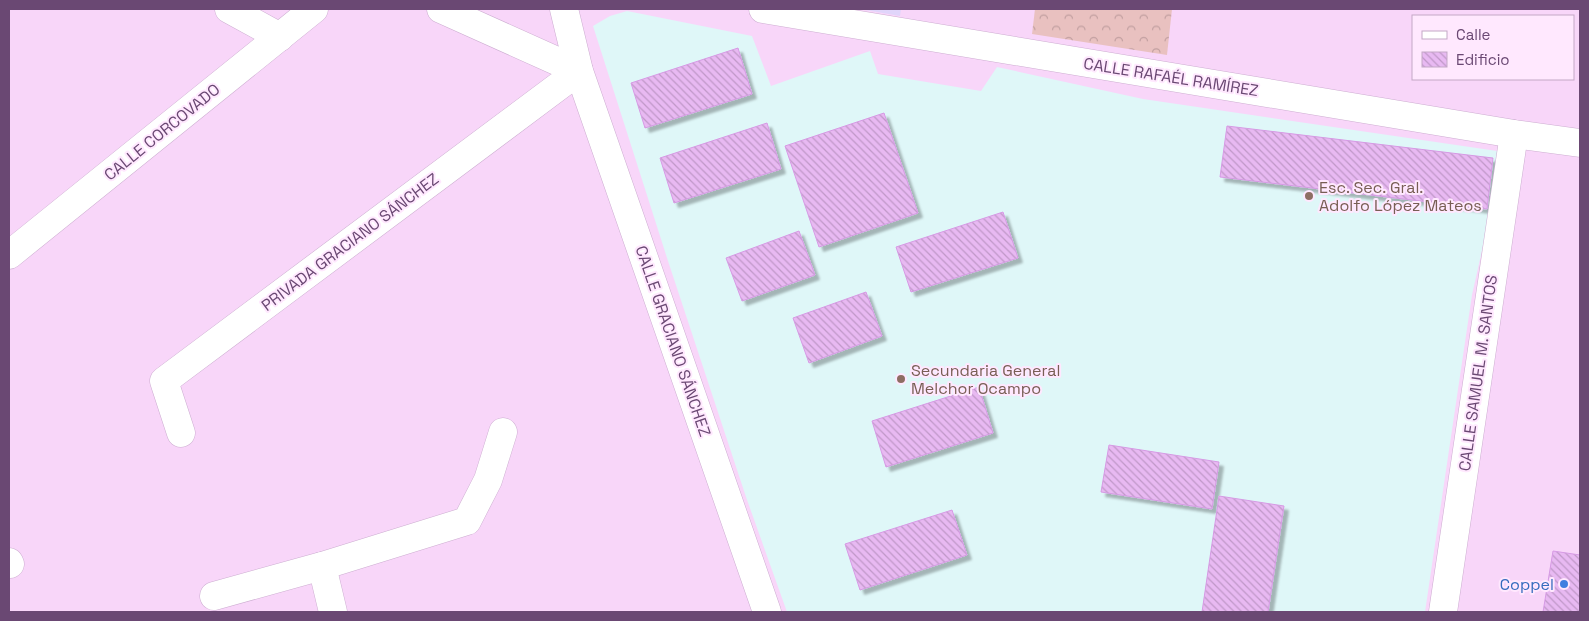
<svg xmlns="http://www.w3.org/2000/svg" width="1589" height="621" font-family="'Space Grotesk',sans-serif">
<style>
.residential{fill:#f8d6f9;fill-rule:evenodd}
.education{fill:#dff7f8}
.medical{fill:#e0d5fa}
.forest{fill:url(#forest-crowns)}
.building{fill:url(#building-back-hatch);stroke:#d69ae4;filter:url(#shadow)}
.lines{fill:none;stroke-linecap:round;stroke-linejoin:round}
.street-casing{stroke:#cdaed1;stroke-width:29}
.street{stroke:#fff;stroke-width:28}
.education-dot{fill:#8d6e63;stroke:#ffe8fe;stroke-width:2}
.shop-dot{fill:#3f7fe0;stroke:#ffe8fe;stroke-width:2}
.labels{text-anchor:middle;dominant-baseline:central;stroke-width:4;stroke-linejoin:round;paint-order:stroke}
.street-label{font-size:16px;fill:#6a4873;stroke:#ffe8fe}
.education-label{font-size:16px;fill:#785e54;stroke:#ffe8fe;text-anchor:start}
.shop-label{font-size:16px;fill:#366cbe;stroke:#ffe8fe;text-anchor:end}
</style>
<defs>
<pattern id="forest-crowns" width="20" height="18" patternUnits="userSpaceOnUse" patternTransform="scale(1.25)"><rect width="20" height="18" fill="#e9c1c0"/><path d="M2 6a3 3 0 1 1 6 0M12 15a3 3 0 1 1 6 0" fill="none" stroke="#c19fa0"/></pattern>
<pattern id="building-back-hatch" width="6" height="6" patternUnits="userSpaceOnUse" patternTransform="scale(1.25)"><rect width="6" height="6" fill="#e8b9f2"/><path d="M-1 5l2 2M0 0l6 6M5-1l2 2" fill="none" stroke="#c098c8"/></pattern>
<filter id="shadow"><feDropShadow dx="4.5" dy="4.5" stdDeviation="1" flood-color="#0004"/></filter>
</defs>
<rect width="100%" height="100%" fill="#fce2fb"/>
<!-- residential -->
<path class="residential" d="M9,9h1571v603h-1571zM1413,16h160v63h-160z"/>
<!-- education -->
<polygon class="education" points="627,11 752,36 771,86 870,51 878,74 981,91 997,67 1143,99 1504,152 1472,295 1425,612 787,612 746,497 668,261 593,26 610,16"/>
<!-- medical -->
<polygon class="medical" points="860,9 901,9 900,16"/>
<!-- forest -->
<polygon class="forest" points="1035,9 1172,9 1167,55 1032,34"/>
<!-- building -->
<g class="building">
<polygon points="738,48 752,94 645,128 631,83"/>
<polygon points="884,113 918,213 819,247 785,146"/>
<polygon points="767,123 781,169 674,203 660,158"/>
<polygon points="1227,126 1493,158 1487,209 1220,177"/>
<polygon points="1003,212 1018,258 911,292 896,247"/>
<polygon points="799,231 815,275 742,301 726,258"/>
<polygon points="866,292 882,336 809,363 793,318"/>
<polygon points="979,387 993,433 886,467 872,421"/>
<polygon points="1109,445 1219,462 1212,509 1101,492"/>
<polygon points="1219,496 1284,506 1268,612 1202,612"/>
<polygon points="952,510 967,555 860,590 845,544"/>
<polygon points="1553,551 1580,555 1580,612 1543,612"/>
</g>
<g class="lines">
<defs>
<g id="street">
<polyline points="229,9 280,37"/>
<polyline points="564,9 579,71 767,612"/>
<polyline points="763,9 1514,134 1580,143"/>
<polyline points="9,255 314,9"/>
<polyline points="181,433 164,381 579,71 441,9"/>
<polyline points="9,562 10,564"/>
<polyline points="322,566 333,612"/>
<polyline points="214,596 322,566 467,521 488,480 503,432"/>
<polyline points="1443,612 1514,134"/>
</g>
</defs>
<!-- street casing -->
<use href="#street" class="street-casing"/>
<!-- street -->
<use href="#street" class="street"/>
</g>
<!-- markers -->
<g class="education-dot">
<circle cx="1309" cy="196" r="5"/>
<circle cx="901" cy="379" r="5"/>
</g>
<circle class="shop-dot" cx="1564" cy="584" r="5"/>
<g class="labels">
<!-- street labels -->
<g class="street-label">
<text transform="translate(1171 77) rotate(9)">CALLE RAFAÉL RAMÍREZ</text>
<text transform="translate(162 132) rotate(-39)">CALLE CORCOVADO</text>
<text transform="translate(350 242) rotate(-37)">PRIVADA GRACIANO SÁNCHEZ</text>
<text transform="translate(673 341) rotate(71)">CALLE GRACIANO SÁNCHEZ</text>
<text transform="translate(1478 373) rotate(-82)">CALLE SAMUEL M. SANTOS</text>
</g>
<!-- education labels -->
<g class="education-label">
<text x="1319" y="187">Esc. Sec. Gral.<tspan x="1319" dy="18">Adolfo López Mateos</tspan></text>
<text x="911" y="370">Secundaria General<tspan x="911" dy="18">Melchor Ocampo</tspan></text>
</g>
<!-- shop labels -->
<g class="shop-label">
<text x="1554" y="584">Coppel</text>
</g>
</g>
<!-- border -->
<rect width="1589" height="621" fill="none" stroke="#6a4873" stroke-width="20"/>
<!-- legend -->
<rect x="1412" y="15" width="162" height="65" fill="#ffe8fe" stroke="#c3a8c6"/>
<rect x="1422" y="31" width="25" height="8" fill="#ffffff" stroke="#c3a8c6"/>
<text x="1456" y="40" font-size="15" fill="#6a4873">Calle</text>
<rect x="1422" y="52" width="25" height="15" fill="url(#building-back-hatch)" stroke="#c3a8c6"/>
<text x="1456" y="65" font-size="15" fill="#6a4873">Edificio</text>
</svg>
